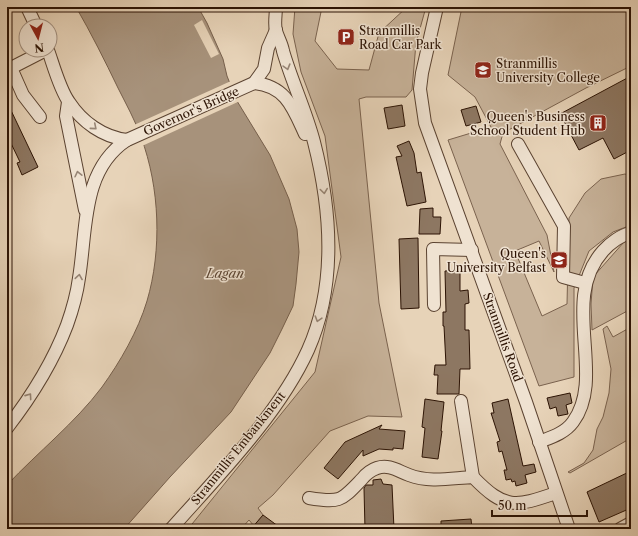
<svg xmlns="http://www.w3.org/2000/svg" width="638" height="536" font-family="'Libre Caslon Text',serif">
<style>
.green{fill:#c7b299;stroke:#7a624e}
.water{fill:#a7927b;stroke:#765f4b}
.pier{fill:#e7d3b8}
.building{fill:#8d7762;stroke:#2c1304}
.lines{fill:none;stroke-linecap:round;stroke-linejoin:round}
.minor-casing{stroke:#5b4331;stroke-width:14}
.minor{stroke:#efe2d1;stroke-width:12}
.oneway{stroke:#978575}
.labels{text-anchor:middle;dominant-baseline:central;stroke-width:3;stroke-linejoin:round;paint-order:stroke}
.poi-label{font-size:12px;fill:#2c1304;stroke:#efe2d1;text-anchor:start}
.street-label{font-size:12px;fill:#2c1304;stroke:#efe2d1}
.water-label{font-size:13px;font-style:italic;fill:#5d4634;stroke:#efe2d1}
</style>
<rect width="100%" height="100%" fill="#e7d3b8"/>
<filter id="stains"><feTurbulence type="fractalNoise" baseFrequency=".005" numOctaves="4"/><feColorMatrix values="0 0 0 0 .2 0 0 0 0 .09 0 0 0 0 .02 0 0 0 .5 -.17"/></filter>
<radialGradient id="worn" r=".72"><stop offset=".6" stop-color="#630" stop-opacity="0"/><stop offset="1" stop-color="#630" stop-opacity=".3"/></radialGradient>
<!-- green -->
<g class="green">
<polygon points="295,7 322,7 315,41 337,69 369,70 379,33 407,7 426,7 416,43 412,90 406,97 366,97 359,99 379,303 402,417 368,416 330,431 273,495 258,508 263,515 254,526 249,520 241,529 188,529 315,372 341,257 325,136 301,72 293,34"/>
<polygon points="462,7 631,7 631,66 586,88 503,133 500,144 547,235 554,272 539,241 515,251 542,316 567,304 569,218 585,193 601,179 625,174 631,176 631,225 613,232 589,251 574,288 574,377 539,386 448,140 491,127 475,97 448,75"/>
<polygon points="631,240 631,309 592,330 591,304 593,277 624,242"/>
<polygon points="607,326 613,337 631,327 631,438 570,473 568,472 584,463 593,450 597,429 603,417 609,393 611,369 603,329"/>
</g>
<!-- water -->
<path class="water" d="M76,7h122l9,16 16,36 4,17 10,25 33,54 19,44 8,30 2,23 -3,32 -3,22 -11,23 -12,24 -39,59 -61,65 -46,52h-117v-44c31,-33 68,-62 95,-98 18,-25 36,-56 45,-86 15,-51 13,-113 -6,-164 -6,-17 -15,-33 -23,-49 -13,-27 -27,-55 -42,-81z"/>
<!-- pier -->
<g class="pier">
<polygon points="202,20 219,54 211,58 194,25"/>
<polygon points="231,81 240,101 142,146 134,125"/>
</g>
<!-- building -->
<g class="building">
<polygon points="631,76 631,150 614,159 603,138 579,150 560,114"/>
<polygon points="7,102 38,167 22,175 17,163 20,162 7,135"/>
<polygon points="402,105 405,126 388,129 384,108"/>
<polygon points="476,106 481,122 466,126 461,110"/>
<polygon points="409,141 414,153 417,173 421,172 426,202 407,206 396,157 402,156 397,146"/>
<polygon points="433,208 433,217 441,217 440,234 419,234 420,209"/>
<polygon points="418,238 419,308 401,309 399,239"/>
<polygon points="460,270 460,291 468,290 469,303 465,304 465,330 469,330 470,369 460,369 459,394 437,394 438,375 434,375 435,365 446,365 444,326 443,326 443,312 446,312 445,271"/>
<polygon points="570,393 572,403 566,405 568,414 558,416 556,407 550,409 547,398"/>
<polygon points="425,399 444,402 441,431 442,431 438,459 422,457 425,428 422,427"/>
<polygon points="508,399 523,466 534,464 536,472 525,475 527,483 516,486 515,481 512,482 511,479 506,480 504,470 507,470 502,451 499,452 497,442 500,441 491,413 494,413 492,403"/>
<polygon points="382,425 379,429 405,431 403,449 393,448 393,450 379,449 363,456 363,450 338,479 324,468 345,442"/>
<polygon points="631,471 631,508 599,522 587,492"/>
<polygon points="381,479 383,484 392,485 394,529 365,529 364,488 366,485 373,485 373,480"/>
<polygon points="263,515 282,529 251,529"/>
<polygon points="471,519 472,529 441,529 441,521"/>
</g>
<g class="lines">
<defs>
<g id="minor">
<polyline points="27,7 36,26"/>
<polyline points="437,7 422,73 420,89 425,123 526,402 569,529"/>
<path d="M48,50c5,14 12,40 21,52 13,20 34,35 58,38"/>
<polyline points="11,68 23,95 40,117"/>
<polyline points="7,70 46,50"/>
<path d="M254,83c32,3 39,25 51,51"/>
<polyline points="68,102 66,116 85,210"/>
<polyline points="518,144 564,226 563,277 585,283"/>
<polyline points="434,305 433,249 472,250"/>
<polyline points="461,401 473,477"/>
<path d="M7,428c24,-31 46,-66 60,-103 5,-14 10,-32 12,-47 8,-48 2,-108 48,-138l127,-57 10,-14 4,-21 8,-18"/>
<path d="M539,442c13,-5 26,-9 34,-20 34,-46 -14,-122 30,-171 7,-8 18,-16 28,-18"/>
<path d="M309,498c32,5 32,3 53,-19 4,-5 9,-9 15,-11 12,-4 21,3 32,7 21,8 43,3 64,2 32,33 42,30 83,16"/>
<path d="M171,529c47,-53 108,-115 137,-179 29,-65 23,-141 6,-208 -8,-31 -22,-60 -31,-91 -1,-7 -5,-13 -7,-20 -2,-7 0,-17 0,-24"/>
<polyline points="620,529 631,523"/>
</g>
</defs>
<!-- minor casing -->
<use href="#minor" class="minor-casing"/>
<!-- minor -->
<use href="#minor" class="minor"/>
</g>
<!-- one-way arrows -->
<defs><path id="oneway-chevron" d="M-2-3.5L2.5 0L-2 3.5" fill="none" stroke-width="1.6" stroke-linecap="round" stroke-linejoin="round"/></defs>
<g class="oneway">
<use href="#oneway-chevron" transform="translate(287 67) rotate(74)"/>
<use href="#oneway-chevron" transform="translate(94 127) rotate(40)"/>
<use href="#oneway-chevron" transform="translate(78 174) rotate(-103)"/>
<use href="#oneway-chevron" transform="translate(324 191) rotate(82)"/>
<use href="#oneway-chevron" transform="translate(79 277) rotate(-81)"/>
<use href="#oneway-chevron" transform="translate(318 319) rotate(107)"/>
<use href="#oneway-chevron" transform="translate(29 396) rotate(-55)"/>
</g>
<!-- icons -->
<defs>
<symbol id="parking-square" viewBox="-11 -11 22 22"><rect x="-9" y="-9" width="18" height="18" rx="4" fill="#8f2418" stroke="#efe2d1"/><path d="M-3.5-5.5H1a3.5 3.5 0 0 1 0 7H-1V5.5H-3.5ZM-1-3.4V-.6H.8a1.4 1.4 0 0 0 0-2.8Z" fill="#fff"/></symbol>
<symbol id="university-square" viewBox="-11 -11 22 22"><rect x="-9" y="-9" width="18" height="18" rx="4" fill="#8f2418" stroke="#efe2d1"/><path d="M0-5L7-2L0 1L-7-2ZM-4 1L0 2.5L4 1V4Q0 6-4 4Z" fill="#fff"/></symbol>
<symbol id="building-square" viewBox="-11 -11 22 22"><rect x="-9" y="-9" width="18" height="18" rx="4" fill="#8f2418" stroke="#efe2d1"/><path d="M-4-6H4V6H1V3H-1V6H-4ZM-2.5-4.3h1.7v1.8h-1.7ZM.8-4.3h1.7v1.8H.8ZM-2.5-1h1.7V.8h-1.7ZM.8-1h1.7V.8H.8Z" fill="#fff"/></symbol>
</defs>
<g fill-rule="evenodd">
<use href="#parking-square" x="336" y="27" width="20" height="20"/>
<use href="#university-square" x="473" y="60" width="20" height="20"/>
<use href="#building-square" x="588" y="113" width="20" height="20"/>
<use href="#university-square" x="549" y="250" width="20" height="20"/>
</g>
<g class="labels">
<!-- poi labels -->
<g class="poi-label">
<text x="359" y="30">Stranmillis<tspan x="359" dy="14">Road Car Park</tspan></text>
<text x="496" y="63">Stranmillis<tspan x="496" dy="14">University College</tspan></text>
<text x="585" y="116" text-anchor="end">Queen's Business<tspan x="585" dy="14">School Student Hub</tspan></text>
<text x="546" y="253" text-anchor="end">Queen's<tspan x="546" dy="14">University Belfast</tspan></text>
</g>
<!-- street labels -->
<g class="street-label">
<text transform="translate(191 111) rotate(-24)">Governor's Bridge</text>
<text transform="translate(503 337) rotate(70)">Stranmillis Road</text>
<text transform="translate(238 448) rotate(-51)">Stranmillis Embankment</text>
</g>
<!-- water labels -->
<g class="water-label">
<text x="225" y="273">Lagan</text>
</g>
</g>
<!-- margin -->
<rect width="638" height="536" fill="none" stroke="#e7d3b8" stroke-width="24"/>
<rect x="8" y="8" width="622" height="520" fill="none" stroke="#2c1304" stroke-width="2"/>
<rect x="12" y="12" width="614" height="512" fill="none" stroke="#2c1304"/>
<!-- north arrow -->
<g transform="translate(38 38) rotate(173)"><circle r="19" fill="#efe2d1" stroke="#a18f7f"/>
<path d="M0-3L7 15L0 10L-7 15Z" fill="#8f2418"/>
<text y="-6" font-size="11" font-weight="bold" text-anchor="middle" fill="#2c1304">N</text>
</g>
<!-- scale -->
<path d="M492 510v6h95v-6" fill="none" stroke="#2c1304" stroke-width="2"/>
<text x="498" y="510" font-size="12" fill="#2c1304" stroke="#efe2d1" stroke-width="3" paint-order="stroke">50 m</text>
<rect width="100%" height="100%" filter="url(#stains)"/>
<rect width="100%" height="100%" fill="url(#worn)"/>
</svg>
